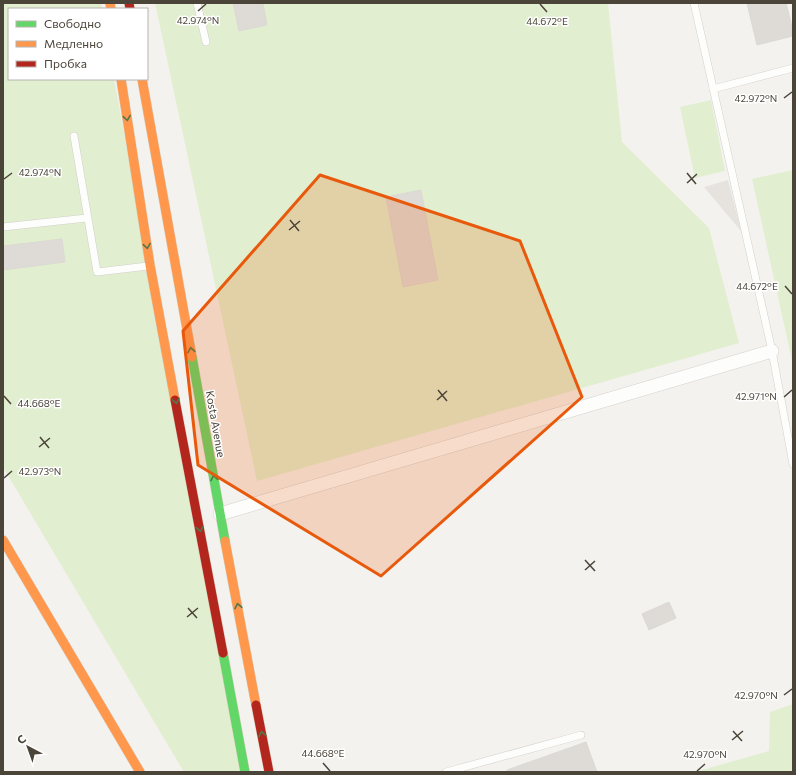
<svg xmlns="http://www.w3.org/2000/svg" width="796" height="775" font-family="Commissioner,sans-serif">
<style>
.green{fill:#e1eecf}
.parking{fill:#e6e3df}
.building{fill:#dedbd6;stroke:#dcd9d4}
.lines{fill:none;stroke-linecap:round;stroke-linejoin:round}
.lane-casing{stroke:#d2d0cb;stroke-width:8}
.street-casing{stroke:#d2d0cb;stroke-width:14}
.fast-casing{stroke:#d6cebb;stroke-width:10}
.slow-casing{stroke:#d6cebb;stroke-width:10}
.jam-casing{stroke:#d6cebb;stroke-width:10}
.lane{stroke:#fdfdfc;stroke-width:7}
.street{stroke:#fdfdfc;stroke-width:13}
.fast{stroke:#63d668;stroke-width:9}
.slow{stroke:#ff974d;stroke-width:9}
.jam{stroke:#b3261e;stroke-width:9}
.oneway{stroke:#537749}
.marked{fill:#e8590c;fill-opacity:0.2;stroke:#e8590c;stroke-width:3;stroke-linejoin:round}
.ticks{fill:none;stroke:#4b4439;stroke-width:1.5}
.labels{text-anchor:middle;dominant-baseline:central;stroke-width:3;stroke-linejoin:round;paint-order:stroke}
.street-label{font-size:11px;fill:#4b4439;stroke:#fff}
.ticks-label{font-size:10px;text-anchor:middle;fill:#4b4439;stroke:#fff;stroke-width:3;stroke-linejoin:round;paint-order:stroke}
</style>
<rect width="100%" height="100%" fill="#f4f2ee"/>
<!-- green -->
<g class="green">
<polygon points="3,3 101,3 102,9 9,9 9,79 114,79 243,772 184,772 3,467"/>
<polygon points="155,3 608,3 622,142 709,228 739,343 257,481"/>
<polygon points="711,100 725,171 695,178 680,107"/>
<polygon points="793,170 793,365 752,179"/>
<polygon points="793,704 793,772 695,772 769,751 770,712"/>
</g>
<!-- parking -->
<polygon class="parking" points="728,180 741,231 704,187"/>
<!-- building -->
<g class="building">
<polygon points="233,3 263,3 267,25 239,31"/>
<polygon points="747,3 786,3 793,31 793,36 757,45"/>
<polygon points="421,190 438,280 403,287 386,197"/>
<polygon points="62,239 65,262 3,270 3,246"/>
<polygon points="669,602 676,618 649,630 642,614"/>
<polygon points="586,742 597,772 508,772 507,770"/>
</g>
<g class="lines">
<defs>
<g id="lane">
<polyline points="197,3 206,42"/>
<polyline points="694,3 772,351 793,464"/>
<polyline points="713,89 793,68"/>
<polyline points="74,136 97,272 148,266"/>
<polyline points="3,227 87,218"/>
<polyline points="446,772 581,735"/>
</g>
<polyline id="street" points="220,514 772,351"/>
<g id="fast">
<polyline points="192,357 225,541"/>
<polyline points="223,653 245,772"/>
</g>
<g id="slow">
<polyline points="110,3 111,9"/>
<polyline points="121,79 150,265 175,400"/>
<polyline points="142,79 192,357"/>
<polyline points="3,540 140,772"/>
<polyline points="225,541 256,705"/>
</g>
<g id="jam">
<polyline points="129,3 130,9"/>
<polyline points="175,400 223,653"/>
<polyline points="256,705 269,772"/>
</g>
</defs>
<!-- lane casing -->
<use href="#lane" class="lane-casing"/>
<!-- street casing -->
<use href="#street" class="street-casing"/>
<!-- fast casing -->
<use href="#fast" class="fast-casing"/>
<!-- slow casing -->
<use href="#slow" class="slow-casing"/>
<!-- jam casing -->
<use href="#jam" class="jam-casing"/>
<!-- lane -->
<use href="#lane" class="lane"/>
<!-- street -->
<use href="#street" class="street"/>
<!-- fast -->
<use href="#fast" class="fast"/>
<!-- slow -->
<use href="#slow" class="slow"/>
<!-- jam -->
<use href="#jam" class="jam"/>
</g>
<!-- one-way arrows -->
<defs><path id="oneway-chevron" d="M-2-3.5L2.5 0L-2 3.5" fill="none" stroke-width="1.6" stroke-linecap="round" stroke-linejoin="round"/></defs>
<g class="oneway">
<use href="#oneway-chevron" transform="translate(127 118) rotate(81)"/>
<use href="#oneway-chevron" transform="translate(147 246) rotate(81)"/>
<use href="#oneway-chevron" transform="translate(191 350) rotate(-100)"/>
<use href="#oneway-chevron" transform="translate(176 401) rotate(79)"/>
<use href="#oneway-chevron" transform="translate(214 478) rotate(-100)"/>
<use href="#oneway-chevron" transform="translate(200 529) rotate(79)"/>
<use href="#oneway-chevron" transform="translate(238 606) rotate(-101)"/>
<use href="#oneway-chevron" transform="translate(262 734) rotate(-101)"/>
</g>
<!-- marked area -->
<path class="marked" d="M320,175l200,66 62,156 -201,179 -183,-111 -15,-134z"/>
<!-- ticks -->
<path class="ticks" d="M540,4l7,8M198,11l8,-7M784,98l8,-6M687,173l9,11M4,179l8,-6M687,183l10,-9M290,220l9,11M289,230l11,-9M785,286l7,8M438,390l9,11M4,396l7,8M784,397l8,-7M437,400l10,-9M40,437l9,11M39,447l11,-9M4,478l8,-7M585,560l10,11M585,570l10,-9M188,608l9,10M187,617l11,-9M784,695l8,-6M733,731l9,10M732,740l11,-9M323,763l7,8M697,771l8,-7"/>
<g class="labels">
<!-- street labels -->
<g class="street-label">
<text transform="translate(216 424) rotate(80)">Kosta Avenue</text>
</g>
</g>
<g class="ticks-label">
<text x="198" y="24">42.974°N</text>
<text x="547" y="25">44.672°E</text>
<text x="756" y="102">42.972°N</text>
<text x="40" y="176">42.974°N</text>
<text x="757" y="290">44.672°E</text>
<text x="756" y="400">42.971°N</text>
<text x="39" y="407">44.668°E</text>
<text x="40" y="475">42.973°N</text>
<text x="756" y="699">42.970°N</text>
<text x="323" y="757">44.668°E</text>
<text x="705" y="758">42.970°N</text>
</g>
<!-- border -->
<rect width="796" height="775" fill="none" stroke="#4b4439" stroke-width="8"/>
<!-- legend -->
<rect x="8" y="8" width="140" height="72" fill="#ffffff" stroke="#b7b4b0"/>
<rect x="16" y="21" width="20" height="6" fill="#63d668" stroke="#b7b4b0"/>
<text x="44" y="28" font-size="12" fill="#4b4439">Свободно</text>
<rect x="16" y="41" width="20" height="6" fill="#ff974d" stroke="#b7b4b0"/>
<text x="44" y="48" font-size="12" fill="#4b4439">Медленно</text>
<rect x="16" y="61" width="20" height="6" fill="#b3261e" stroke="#b7b4b0"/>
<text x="44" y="68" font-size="12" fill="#4b4439">Пробка</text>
<!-- north arrow -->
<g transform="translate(28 747) rotate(319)" stroke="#ffffff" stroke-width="3" paint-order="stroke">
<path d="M0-3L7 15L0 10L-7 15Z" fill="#4b4439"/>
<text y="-6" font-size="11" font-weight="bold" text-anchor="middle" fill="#4b4439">С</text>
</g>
</svg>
